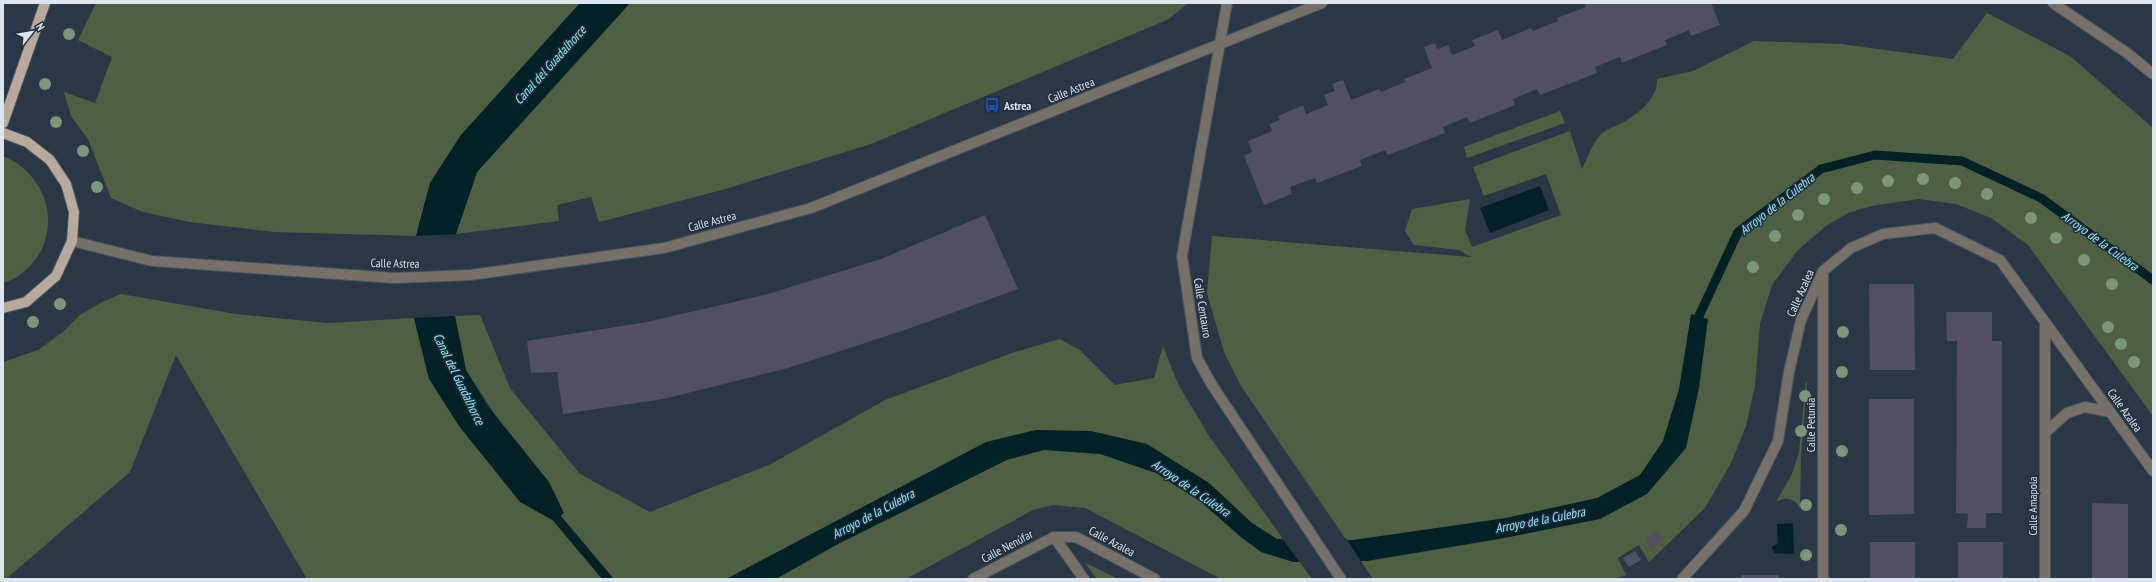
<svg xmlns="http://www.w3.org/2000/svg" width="2156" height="582" font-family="'PT Sans Narrow',sans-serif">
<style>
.green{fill:#4f6042}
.water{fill:#012127}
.pier{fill:#2a3746}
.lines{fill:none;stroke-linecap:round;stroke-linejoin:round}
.stream{stroke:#012127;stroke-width:9}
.building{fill:#534f62}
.minor-casing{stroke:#475361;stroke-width:12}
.major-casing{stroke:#475361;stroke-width:12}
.minor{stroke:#777069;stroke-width:10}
.major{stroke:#b8a99a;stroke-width:10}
.tree{fill:#7b9679}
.labels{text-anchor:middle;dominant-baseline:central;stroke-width:3;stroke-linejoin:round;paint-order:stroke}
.street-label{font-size:12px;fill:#dde5ef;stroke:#202d3b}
.poi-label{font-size:12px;font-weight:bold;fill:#dde5ef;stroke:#202d3b;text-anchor:start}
.water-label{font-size:13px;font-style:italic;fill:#8becfd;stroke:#202d3b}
</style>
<rect width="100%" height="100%" fill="#2a3746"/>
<!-- green -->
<g class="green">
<polygon points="96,3 580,3 461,135 430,183 416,236 274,232 190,222 143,212 111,198 88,139 71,116 64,92 95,103 112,57 78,40"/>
<polygon points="630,3 1188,3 1169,19 871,144 722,190 599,222 591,197 557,205 559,221 456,234 477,172"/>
<path d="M1987,13l83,43 83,72v288l-125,-171 -37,-27 -35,-14 -37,-5 -48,7 -23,7 -22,13 -28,24 -26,35 -12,39 -5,62 -9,40 -15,37 -26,45 -56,54 -10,-17 -21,13 8,17 -12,4h-241l-132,-193 -17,-34 -17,-59 5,-57 259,21 -12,-7 -45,-5 -9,-14 7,-22 58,-10 -5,31 7,17 89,-32 -15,-41 -62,22 -11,-29 97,-36 12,38c5,-10 11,-27 19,-35 8,-7 16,-8 25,-13 15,-10 32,-23 31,-42l36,-8 61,-30 87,3 112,15z"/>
<polygon points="1560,111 1565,123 1467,158 1464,147"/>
<path d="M3,156c43,17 61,72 28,109 -8,8 -17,15 -28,18z"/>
<polygon points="121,294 236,314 327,323 414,318 429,379 554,521 561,516 466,370 455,316 480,315 510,388 580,474 650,512 771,464 885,400 1012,353 1060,339 1080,350 1115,385 1154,378 1163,346 1178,384 1209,436 1312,579 1221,579 1085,508 1053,505 1033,510 906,579 307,579 176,355 130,472 6,579 3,579 3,362 38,350 63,332 80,315 102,302"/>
<path d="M1806,381l1,2 -6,72 -1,54c-4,-11 -14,-13 -24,-7l16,-28 7,-22z"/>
<polygon points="1084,562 1118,579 1097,579"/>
</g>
<!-- water -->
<g class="water">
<polygon points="580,3 630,3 477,172 456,234 452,276 455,316 466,370 487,405 549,482 564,513 554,521 520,502 459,426 429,379 414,318 410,268 416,236 430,183 461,135"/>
<polygon points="1540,186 1549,210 1490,233 1480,208"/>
<polygon points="1691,314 1708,319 1699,388 1686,448 1647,494 1600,519 1499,539 1367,561 1293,562 1261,552 1242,538 1201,502 1156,473 1100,454 1044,450 1007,460 838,544 776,579 726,579 986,442 1036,430 1091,431 1147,444 1209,483 1252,523 1277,539 1353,540 1506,518 1597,498 1640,475 1663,441 1679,389"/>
<polygon points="1793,523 1794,554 1774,553 1772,547 1778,543 1777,524"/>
</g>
<!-- pier -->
<g class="pier">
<polygon points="459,234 454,276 457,316 412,318 408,268 414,236"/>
<polygon points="1281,537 1346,538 1362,563 1301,564"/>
</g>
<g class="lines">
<!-- stream -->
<g class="stream">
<polyline points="1697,329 1699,316 1738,232 1821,169 1875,155 1962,161 2041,198 2153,280"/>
<polyline points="550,510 608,579"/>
</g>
</g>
<!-- building -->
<g class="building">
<polygon points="1584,3 1711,3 1720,25 1691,36 1689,30 1665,40 1667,45 1622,63 1620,57 1595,67 1597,73 1540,95 1537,89 1513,99 1515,105 1470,123 1467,117 1443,127 1445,133 1388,155 1385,150 1360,160 1362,166 1317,183 1315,178 1290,187 1292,194 1264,205 1244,156 1252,152 1248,141 1272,131 1269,124 1280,120 1278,116 1303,105 1306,114 1328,105 1324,95 1335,91 1332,84 1343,80 1351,100 1379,89 1381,92 1405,82 1404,79 1432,68 1424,47 1435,43 1437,49 1448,45 1452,55 1475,46 1472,40 1498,30 1502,40 1531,28 1533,31 1558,21 1557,18 1586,7"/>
<polygon points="985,215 1018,289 905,330 788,368 663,399 563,414 557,372 531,373 527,341 647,322 768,294 881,259"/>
<polygon points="1869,284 1914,284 1915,370 1870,370"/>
<polygon points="1946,312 1992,312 1992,341 2002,341 2002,513 1986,513 1986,528 1967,528 1968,514 1956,513 1957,341 1947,341"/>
<polygon points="1869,399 1914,399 1914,514 1869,515"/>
<polygon points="2092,503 2128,504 2128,579 2092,579"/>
<polygon points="1656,531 1663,539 1652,549 1645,540"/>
<rect x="1870" y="542" width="45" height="37"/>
<rect x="1958" y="542" width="45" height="37"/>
<polygon points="1635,551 1641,560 1629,567 1623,558"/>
<rect x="1741" y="575" width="38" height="4"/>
</g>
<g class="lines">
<defs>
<g id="minor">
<polyline points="1227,3 1182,256 1197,358 1212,385 1341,579"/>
<polyline points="2053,3 2127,53 2153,74"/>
<polyline points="72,241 152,261 395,278 471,275 664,248 811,208 1322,3"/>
<polyline points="2045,322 2045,579"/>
<polyline points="2045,433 2067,413 2085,407 2110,412"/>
<polyline points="1054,537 1084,579"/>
<polyline points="973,579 1054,537 1076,537 1155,579"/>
<polyline points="1682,579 1744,511 1778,441 1789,372 1801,320 1823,271 1851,248 1883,234 1935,228 2000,260 2153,471"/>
<polyline points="1823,579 1823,275"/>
</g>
<g id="major">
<polyline points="3,123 45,3"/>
<polyline points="3,133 27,142 50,160 66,184 74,212 72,241 56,276 26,302 3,308"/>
</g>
</defs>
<!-- minor casing -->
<use href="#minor" class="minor-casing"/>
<!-- major casing -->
<use href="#major" class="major-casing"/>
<!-- minor -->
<use href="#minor" class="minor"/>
<!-- major -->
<use href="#major" class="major"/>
</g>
<!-- trees -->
<g class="tree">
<circle cx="69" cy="34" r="6"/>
<circle cx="45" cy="84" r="6"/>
<circle cx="56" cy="122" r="6"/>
<circle cx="83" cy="151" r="6"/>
<circle cx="1923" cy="179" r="6"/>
<circle cx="1888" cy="181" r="6"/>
<circle cx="1955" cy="183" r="6"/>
<circle cx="97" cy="187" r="6"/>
<circle cx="1857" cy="188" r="6"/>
<circle cx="1987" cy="194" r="6"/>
<circle cx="1824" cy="199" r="6"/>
<circle cx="1798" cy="215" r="6"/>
<circle cx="2031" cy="218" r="6"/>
<circle cx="1775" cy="236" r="6"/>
<circle cx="2056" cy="238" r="6"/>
<circle cx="2084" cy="260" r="6"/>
<circle cx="1753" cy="267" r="6"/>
<circle cx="2112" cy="284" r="6"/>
<circle cx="60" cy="304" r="6"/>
<circle cx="33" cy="322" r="6"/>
<circle cx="2108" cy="327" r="6"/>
<circle cx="1843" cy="332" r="6"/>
<circle cx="2121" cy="344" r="6"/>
<circle cx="2134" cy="362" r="6"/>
<circle cx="1842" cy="372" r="6"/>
<circle cx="1805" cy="396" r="6"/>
<circle cx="1801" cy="431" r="6"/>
<circle cx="1842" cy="451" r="6"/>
<circle cx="1806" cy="505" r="6"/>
<circle cx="1841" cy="530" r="6"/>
<circle cx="1806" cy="555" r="6"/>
</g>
<!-- icons -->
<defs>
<symbol id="bus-bare" viewBox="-9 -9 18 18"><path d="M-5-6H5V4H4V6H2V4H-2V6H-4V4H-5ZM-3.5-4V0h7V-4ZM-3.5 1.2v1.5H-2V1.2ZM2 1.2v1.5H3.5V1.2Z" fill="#1a4fb4" stroke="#202d3b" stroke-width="2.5" paint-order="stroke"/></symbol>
</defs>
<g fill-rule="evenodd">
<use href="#bus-bare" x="981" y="94" width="22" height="22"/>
</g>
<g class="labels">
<!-- street labels -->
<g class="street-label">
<text transform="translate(1071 90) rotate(-22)">Calle Astrea</text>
<text transform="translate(712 221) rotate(-15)">Calle Astrea</text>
<text transform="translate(395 263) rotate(1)">Calle Astrea</text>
<text transform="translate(1800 293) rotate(-66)">Calle Azalea</text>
<text transform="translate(1203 308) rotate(81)">Calle Centauro</text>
<text transform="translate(2125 410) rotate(54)">Calle Azalea</text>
<text transform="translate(1810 425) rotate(-90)">Calle Petunia</text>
<text transform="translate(2032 506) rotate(-90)">Calle Amapola</text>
<text transform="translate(1112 541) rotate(28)">Calle Azalea</text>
<text transform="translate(1007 546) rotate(-28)">Calle Nenúfar</text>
</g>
<!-- poi labels -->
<g class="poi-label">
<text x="1004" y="105">Astrea</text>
</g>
<!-- water labels -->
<g class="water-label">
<text transform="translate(550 65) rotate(-48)">Canal del Guadalhorce</text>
<text transform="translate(1777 204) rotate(-38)">Arroyo de la Culebra</text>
<text transform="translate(2100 241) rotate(36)">Arroyo de la Culebra</text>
<text transform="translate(459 379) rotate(64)">Canal del Guadalhorce</text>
<text transform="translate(1191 488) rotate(34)">Arroyo de la Culebra</text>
<text transform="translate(873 514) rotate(-28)">Arroyo de la Culebra</text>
<text transform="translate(1540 520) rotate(-11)">Arroyo de la Culebra</text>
</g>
</g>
<!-- border -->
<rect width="2156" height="582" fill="none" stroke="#dde5ef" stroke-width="8"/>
<!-- north arrow -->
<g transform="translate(32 32) rotate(59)" stroke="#202d3b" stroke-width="3" paint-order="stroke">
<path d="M0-3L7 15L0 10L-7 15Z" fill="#dde5ef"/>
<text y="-6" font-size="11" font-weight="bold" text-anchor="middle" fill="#dde5ef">N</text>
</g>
</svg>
